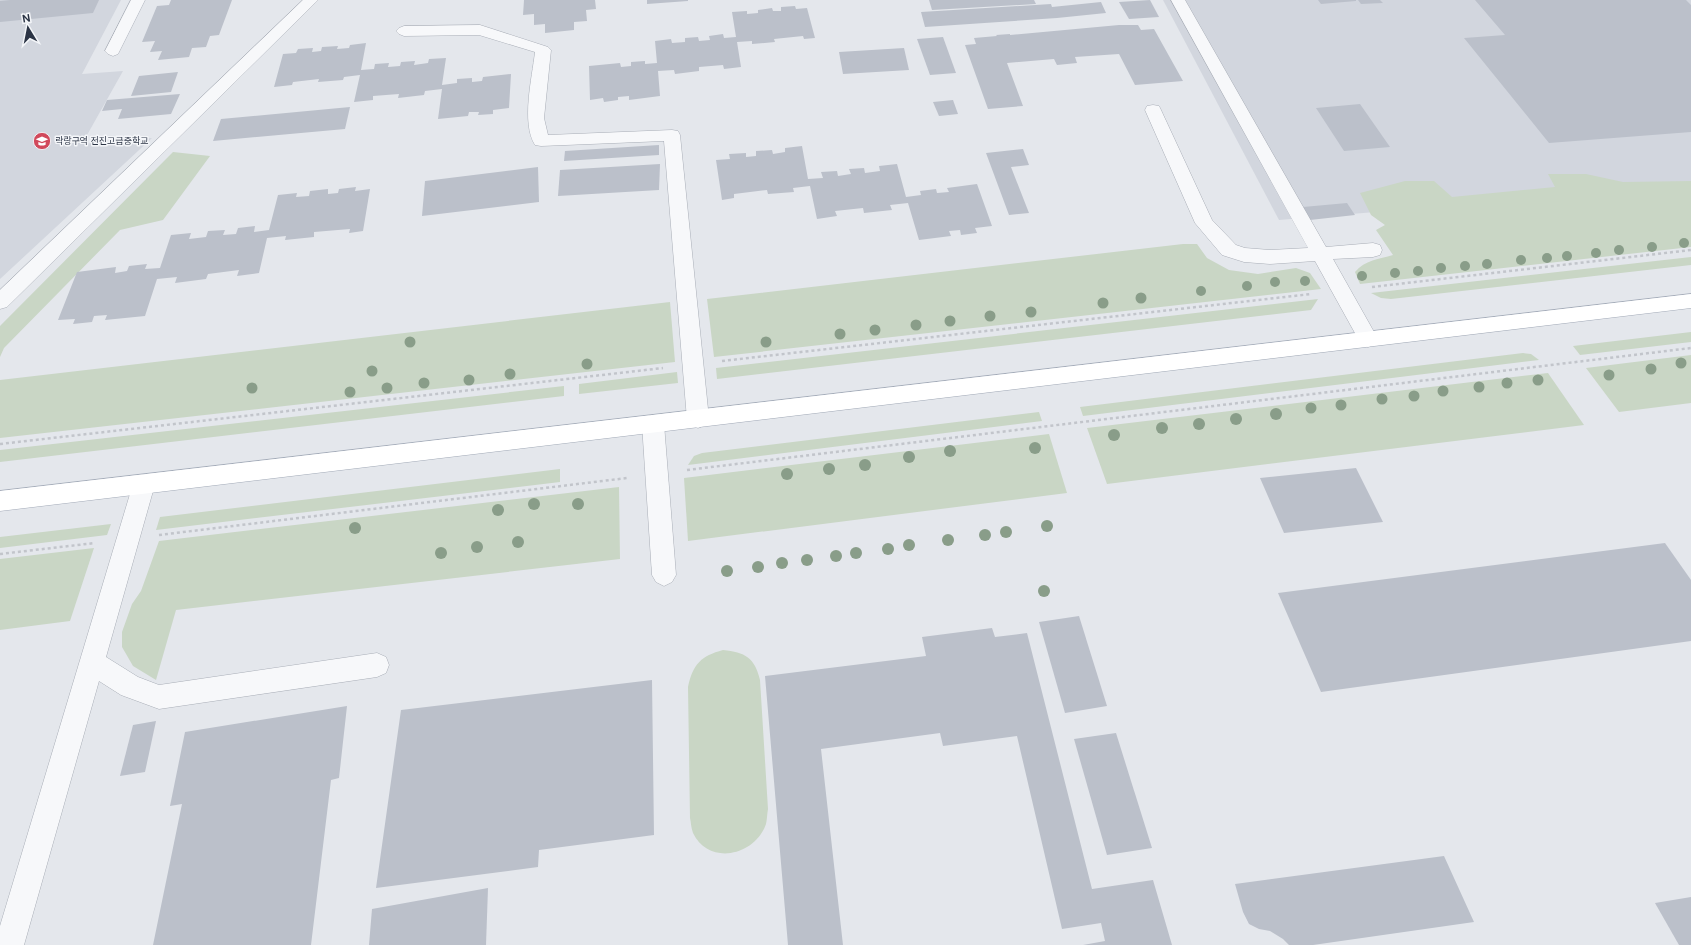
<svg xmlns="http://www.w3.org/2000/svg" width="1691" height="945" font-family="'DM Sans','Noto Sans KR',sans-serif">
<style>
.built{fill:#d2d6de}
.green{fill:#c9d6c5}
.building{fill:#bbc0ca}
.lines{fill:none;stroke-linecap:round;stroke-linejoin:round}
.minor-casing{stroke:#a9aeb7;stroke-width:1}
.major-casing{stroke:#a3abb8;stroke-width:1}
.path{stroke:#c2c5cb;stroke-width:2.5;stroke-dasharray:3 3;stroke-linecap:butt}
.minor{fill:#f7f8fa;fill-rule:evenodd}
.major{fill:#fff;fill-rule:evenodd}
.tree{fill:#899d89}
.labels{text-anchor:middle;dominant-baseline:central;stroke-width:3;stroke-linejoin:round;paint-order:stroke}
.far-poi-label{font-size:9px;fill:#2b3445;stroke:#f4f6f9;text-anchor:start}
</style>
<rect width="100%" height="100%" fill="#e4e7ec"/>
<!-- built -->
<g class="built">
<polygon points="0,0 121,0 82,74 123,71 82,144 152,138 0,279"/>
<polygon points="1163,0 1691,0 1691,186 1279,220"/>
</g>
<!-- green -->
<g class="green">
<polygon points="173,152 210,156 163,220 120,230 4,348 0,357 0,326"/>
<path d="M1548,174h38l37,8 68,-1v66l-331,37 -5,-12c10,-12 24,-13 38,-17l-17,-25 9,-5 -14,-10 -11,-22 45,-12h29l18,16 103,-10z"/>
<polygon points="1183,244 1197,244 1207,258 1229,270 1258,274 1296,268 1310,273 1321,289 714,357 707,299"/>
<polygon points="1691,257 1691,265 1391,299 1381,298 1371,293"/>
<polygon points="1318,299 1311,310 717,379 716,368"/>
<polygon points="670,302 675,362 0,438 0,380"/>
<polygon points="1691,332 1691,342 1580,355 1573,346"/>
<polygon points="1523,353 1531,354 1539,360 1083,416 1080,407"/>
<polygon points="1691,355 1691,403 1619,412 1586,368"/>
<polygon points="677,372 678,383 579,394 579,384"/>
<polygon points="1548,373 1584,425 1107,484 1087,428"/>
<polygon points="564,386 564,396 0,462 0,450"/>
<polygon points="1039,412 1042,421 688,465 694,456 702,453"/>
<polygon points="1049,434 1067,493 688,541 684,478"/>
<polygon points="560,469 560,482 156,530 160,517"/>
<polygon points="619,487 620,559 176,610 156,680 133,666 122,647 122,632 132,604 141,591 159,541"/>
<polygon points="111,524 107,535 0,548 0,537"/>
<polygon points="94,548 70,621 0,630 0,559"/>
<path d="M723,650c22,2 32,8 37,30l8,129c-1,5 -1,11 -2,15 -11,32 -57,42 -73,9 -2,-5 -2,-11 -3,-15l-2,-131c5,-23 13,-31 35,-37z"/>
</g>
<!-- building -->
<g class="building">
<polygon points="10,0 99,0 93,13 0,22 0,1"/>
<polygon points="171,0 232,0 219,35 210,36 206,47 192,48 189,57 158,60 162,51 150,52 155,41 142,42 157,6 169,5"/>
<polygon points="524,0 595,0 596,9 586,10 587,21 574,22 574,30 545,33 545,24 534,25 534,14 523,15"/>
<polygon points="647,0 688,0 688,1 647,4"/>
<polygon points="929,0 1034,0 1036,4 932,10"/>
<polygon points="1150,0 1159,17 1129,19 1119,2"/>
<polygon points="1318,0 1356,0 1356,1 1321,4"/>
<polygon points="1358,0 1380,0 1383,3 1361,4"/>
<polygon points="1475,0 1686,0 1691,5 1691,132 1549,143 1464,38 1505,35"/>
<polygon points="1101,2 1106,13 1057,18 925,27 921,12 1051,4 1052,7"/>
<polygon points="795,6 796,9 807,8 815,38 804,39 803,36 774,39 775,42 752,44 752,41 737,42 741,67 724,69 723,65 699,67 699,71 675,74 674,70 658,71 660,96 629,100 629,96 618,97 618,100 604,102 603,98 590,100 589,66 620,63 621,67 631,66 631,62 645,61 645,64 657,63 655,41 671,39 672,43 685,42 685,38 698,37 699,41 710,40 709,36 723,34 724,38 736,37 732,12 747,11 747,14 758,13 758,10 772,8 773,11 781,11 781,7"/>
<polygon points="1119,25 1138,25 1141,30 1154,29 1183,81 1135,85 1119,54 1075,57 1077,63 1057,65 1054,59 1007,63 1023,106 988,109 965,45 976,44 974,38 997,36 996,35 1010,34 1010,35"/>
<polygon points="943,37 956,73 930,75 917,39"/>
<polygon points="366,43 361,70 374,69 375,64 389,63 388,67 400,66 401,62 415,61 414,65 428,63 429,59 446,58 442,85 457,83 457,79 472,78 472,82 482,81 483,77 511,74 509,108 493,110 493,114 478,115 479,112 469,112 468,116 438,119 442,89 425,91 424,95 398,98 399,94 373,96 373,100 354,102 360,75 344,77 343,80 318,82 319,79 293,82 292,85 274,87 283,54 296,53 298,49 313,48 312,52 321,51 322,47 338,46 337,49 349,48 350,45"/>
<polygon points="904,48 909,70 843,74 839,52"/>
<polygon points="178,72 171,92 131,96 139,76"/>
<polygon points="180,94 171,114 118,119 122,109 102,111 107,100"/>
<polygon points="953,100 958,114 939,116 933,102"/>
<polygon points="1360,104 1390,147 1344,151 1316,108"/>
<polygon points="350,107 345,129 213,141 221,119"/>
<polygon points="659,145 659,155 564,161 565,151"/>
<polygon points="802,146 808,179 823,178 821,172 837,171 838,176 851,174 849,169 864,168 865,173 880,171 879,166 897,164 906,197 921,195 920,191 936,189 937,193 949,192 947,188 977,184 992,226 975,228 977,233 961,235 960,230 949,231 951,236 919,240 908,203 890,205 892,210 864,213 863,208 835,211 837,216 817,219 810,186 793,188 794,192 768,194 767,190 734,194 734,198 722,200 716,160 730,159 729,154 746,153 746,157 756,156 756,151 772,150 773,154 785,152 785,148"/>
<polygon points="1023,149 1029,165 1011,167 1029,213 1009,215 986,153"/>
<polygon points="660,164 659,190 558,196 560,170"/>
<polygon points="538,167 539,202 422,216 425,181"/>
<polygon points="356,187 355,191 370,189 363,231 349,233 350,229 314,232 314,237 285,240 286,236 267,238 259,273 237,276 239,270 208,274 206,279 175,283 177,277 157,279 145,316 105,320 107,315 94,316 92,322 73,324 75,319 58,320 77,272 116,267 115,273 127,271 129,266 147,264 145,269 160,268 171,235 191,233 189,239 206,237 208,231 225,230 223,235 236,234 238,228 255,226 254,232 269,230 278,195 297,193 296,197 309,196 310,191 328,189 328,194 338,193 339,189"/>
<polygon points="1347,203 1355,215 1310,220 1303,207"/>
<polygon points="1356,468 1383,522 1284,533 1260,478"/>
<polygon points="1665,543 1691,580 1691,641 1321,692 1278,593"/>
<polygon points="1079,616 1107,706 1065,713 1039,622"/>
<polygon points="992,628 995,637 1027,633 1092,889 1153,880 1172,945 1083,945 1105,941 1101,923 1062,929 1017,736 943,746 940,733 821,749 843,945 788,945 765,676 926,656 922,637"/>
<polygon points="652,680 654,835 539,850 538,867 376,888 401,710"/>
<polygon points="347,706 339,778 331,780 311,945 153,945 182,804 170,806 185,732"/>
<polygon points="156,721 145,772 120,776 133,725"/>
<polygon points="1116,733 1152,848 1107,855 1074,739"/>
<polygon points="1444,856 1474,922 1313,945 1289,945 1283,939 1270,931 1259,929 1249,924 1243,912 1235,884"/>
<polygon points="488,888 486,945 369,945 372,909"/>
<polygon points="1691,897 1691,945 1679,945 1655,903"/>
</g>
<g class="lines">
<defs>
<g id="minor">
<polygon points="131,0 145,0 118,54 113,56 108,54 105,51"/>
<polygon points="303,0 318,0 7,307 0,309 0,290"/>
<polygon points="1171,0 1185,0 1326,247 1373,243 1380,245 1382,250 1380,255 1373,257 1333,259 1378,339 1375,344 1368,347 1361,344 1315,261 1270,264 1244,262 1222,255 1195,223 1145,110 1147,106 1153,105 1159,106 1161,110 1212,220 1236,245 1245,248 1270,250 1308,248"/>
<path d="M480,25l68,22 3,3 -7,68 4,17 124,-5 6,1 2,4 29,284 -4,6 -7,3 -7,-3 -4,-6 -23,-278 -123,5 -6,-1c-14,-22 -3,-67 0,-93l-56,-17 -75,1 -5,-2 -3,-3 3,-3 5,-2z"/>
<polygon points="653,415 661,418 664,424 676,575 672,582 664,586 656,582 652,575 642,424 645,418"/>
<polygon points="144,475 152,477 155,484 106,657 138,677 159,685 377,653 386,657 389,665 386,673 377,677 159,709 121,695 99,681 24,945 0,945 0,926 133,484 136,477"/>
</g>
<polygon id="major" points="1691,294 1691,308 0,511 0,491"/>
</defs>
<!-- minor casing -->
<use href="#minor" class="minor-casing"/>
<!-- major casing -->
<use href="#major" class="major-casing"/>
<!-- path -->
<g class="path">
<polyline points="1372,287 1691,250"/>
<polyline points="722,361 1311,294"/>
<polyline points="0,444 663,368"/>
<polyline points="687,470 1691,348"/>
<polyline points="159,535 627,478"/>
<polyline points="0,554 95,543"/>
</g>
<!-- minor -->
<use href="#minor" class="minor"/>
<!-- major -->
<use href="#major" class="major"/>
</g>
<!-- trees -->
<g class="tree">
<circle cx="1684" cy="243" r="5"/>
<circle cx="1652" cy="247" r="5"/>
<circle cx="1619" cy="250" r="5"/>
<circle cx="1596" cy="253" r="5"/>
<circle cx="1567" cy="256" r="5"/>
<circle cx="1547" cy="258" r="5"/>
<circle cx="1521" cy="260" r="5"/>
<circle cx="1487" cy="264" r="5"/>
<circle cx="1465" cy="266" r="5"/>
<circle cx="1441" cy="268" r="5"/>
<circle cx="1418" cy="271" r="5"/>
<circle cx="1395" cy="273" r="5"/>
<circle cx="1362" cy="276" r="5"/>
<circle cx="1305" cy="281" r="5"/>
<circle cx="1275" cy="282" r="5"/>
<circle cx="1247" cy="286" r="5"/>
<circle cx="1201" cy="291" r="5"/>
<circle cx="1141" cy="298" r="5.5"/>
<circle cx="1103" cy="303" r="5.5"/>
<circle cx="1031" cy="312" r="5.5"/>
<circle cx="990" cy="316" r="5.5"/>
<circle cx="950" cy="321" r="5.5"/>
<circle cx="916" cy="325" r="5.5"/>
<circle cx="875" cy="330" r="5.5"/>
<circle cx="840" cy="334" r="5.5"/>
<circle cx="410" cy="342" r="5.5"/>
<circle cx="766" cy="342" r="5.5"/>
<circle cx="1681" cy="363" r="5.5"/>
<circle cx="587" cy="364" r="5.5"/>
<circle cx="1651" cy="369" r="5.5"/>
<circle cx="372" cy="371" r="5.5"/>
<circle cx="510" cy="374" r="5.5"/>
<circle cx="1609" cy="375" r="5.5"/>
<circle cx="469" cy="380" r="5.5"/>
<circle cx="1538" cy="380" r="5.5"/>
<circle cx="424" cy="383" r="5.5"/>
<circle cx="1507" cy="383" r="5.5"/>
<circle cx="1479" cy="387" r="5.5"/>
<circle cx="252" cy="388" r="5.5"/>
<circle cx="387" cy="388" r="5.5"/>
<circle cx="1443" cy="391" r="5.5"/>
<circle cx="350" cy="392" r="5.5"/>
<circle cx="1414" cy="396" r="5.5"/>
<circle cx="1382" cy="399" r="5.5"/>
<circle cx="1341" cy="405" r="5.5"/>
<circle cx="1311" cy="408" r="5.5"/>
<circle cx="1276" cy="414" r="6"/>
<circle cx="1236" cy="419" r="6"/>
<circle cx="1199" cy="424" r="6"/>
<circle cx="1162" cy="428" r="6"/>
<circle cx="1114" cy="435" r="6"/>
<circle cx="1035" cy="448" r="6"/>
<circle cx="950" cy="451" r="6"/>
<circle cx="909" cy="457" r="6"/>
<circle cx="865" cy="465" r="6"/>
<circle cx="829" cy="469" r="6"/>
<circle cx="787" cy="474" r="6"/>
<circle cx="534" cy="504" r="6"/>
<circle cx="578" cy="504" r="6"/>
<circle cx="498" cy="510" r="6"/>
<circle cx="1047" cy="526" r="6"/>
<circle cx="355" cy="528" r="6"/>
<circle cx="1006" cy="532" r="6"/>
<circle cx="985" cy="535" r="6"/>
<circle cx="948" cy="540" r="6"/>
<circle cx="518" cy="542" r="6"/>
<circle cx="909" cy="545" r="6"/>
<circle cx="477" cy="547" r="6"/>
<circle cx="888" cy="549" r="6"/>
<circle cx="441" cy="553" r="6"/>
<circle cx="856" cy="553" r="6"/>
<circle cx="836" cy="556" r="6"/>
<circle cx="807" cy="560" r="6"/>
<circle cx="782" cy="563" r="6"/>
<circle cx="758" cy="567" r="6"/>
<circle cx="727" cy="571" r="6"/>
<circle cx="1044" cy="591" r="6"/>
</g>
<!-- icons -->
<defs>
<symbol id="school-disc" viewBox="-11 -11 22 22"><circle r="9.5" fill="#d1495b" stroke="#f4f6f9"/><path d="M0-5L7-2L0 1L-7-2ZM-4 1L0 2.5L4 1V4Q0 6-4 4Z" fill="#fff"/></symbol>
</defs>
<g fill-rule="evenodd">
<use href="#school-disc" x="32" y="131" width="20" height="20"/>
</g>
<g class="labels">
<!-- far-poi labels -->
<g class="far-poi-label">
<text x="55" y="141">락랑구역 전진고급중학교</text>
</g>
</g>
<!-- north arrow -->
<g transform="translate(28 28) rotate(350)" stroke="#f4f6f9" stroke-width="3" paint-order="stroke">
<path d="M0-3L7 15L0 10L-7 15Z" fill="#2b3445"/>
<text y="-6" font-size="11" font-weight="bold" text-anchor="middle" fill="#2b3445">N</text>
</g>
</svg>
